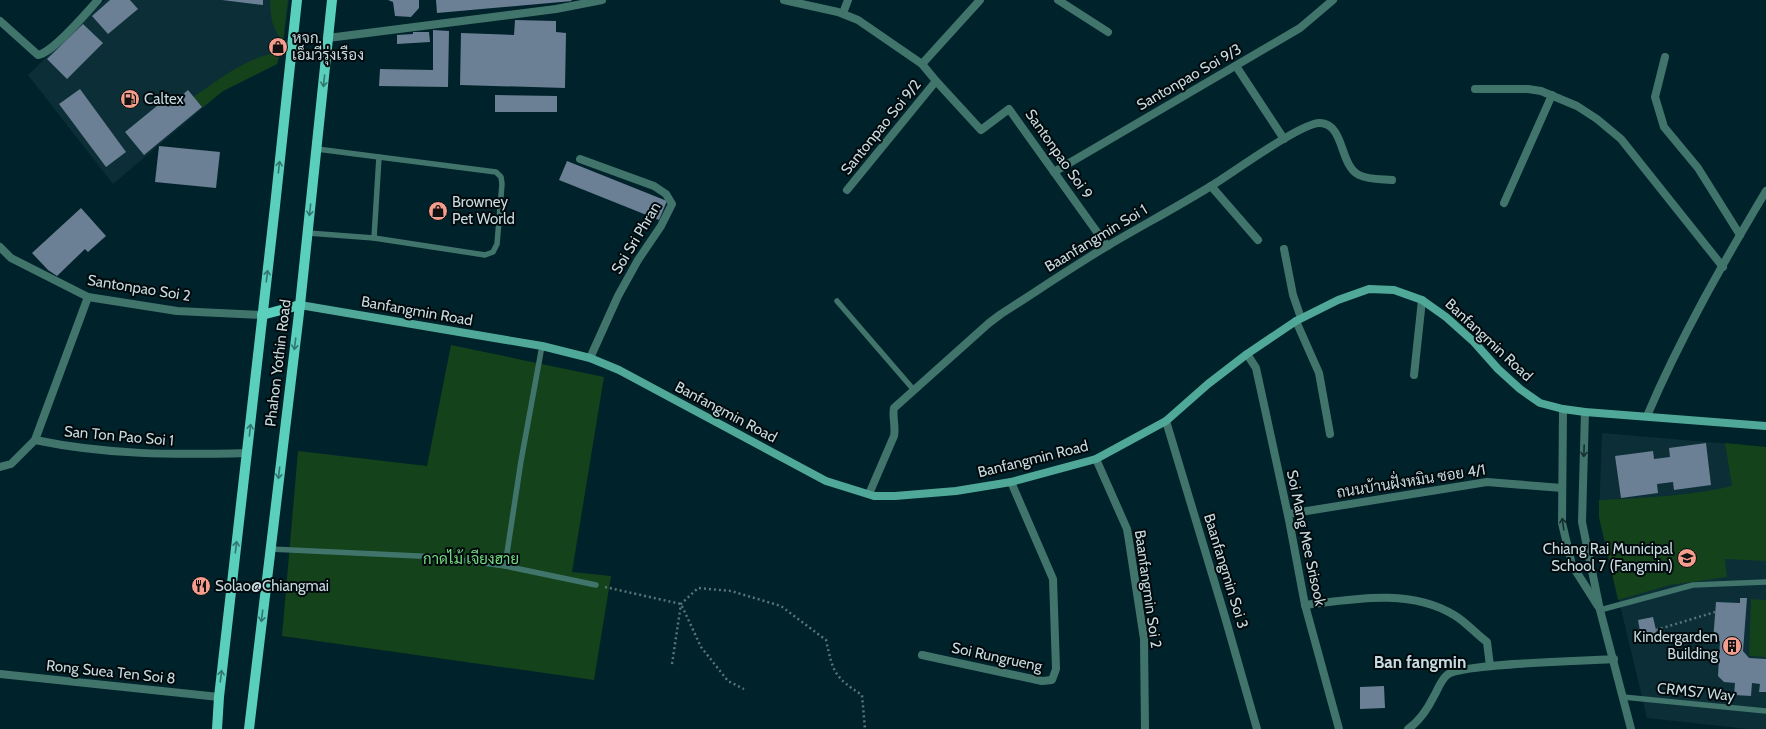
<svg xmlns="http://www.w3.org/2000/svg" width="1766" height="729" font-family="Cabin,Sarabun,sans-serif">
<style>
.built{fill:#0c2e36}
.green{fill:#13421b}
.building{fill:#6b7f95}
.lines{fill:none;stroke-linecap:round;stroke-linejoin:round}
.path{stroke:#59747b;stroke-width:2.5;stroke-dasharray:2 3;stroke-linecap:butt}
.lane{stroke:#41756c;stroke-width:5.5}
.street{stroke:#41756c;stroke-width:8}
.secondary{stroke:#50a899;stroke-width:8}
.primary{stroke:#5acfbc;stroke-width:10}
.oneway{stroke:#32766d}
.oneway2{stroke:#172f2e}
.labels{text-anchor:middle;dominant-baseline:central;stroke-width:4;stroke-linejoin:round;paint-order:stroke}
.poi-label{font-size:15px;fill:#c8dadf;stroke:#010a0d;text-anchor:start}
.street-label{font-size:15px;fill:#c8dadf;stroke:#010a0d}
.park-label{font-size:15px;fill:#74db80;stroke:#010a0d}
.quarter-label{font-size:17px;font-weight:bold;fill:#c8dadf;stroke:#010a0d}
</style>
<rect width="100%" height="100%" fill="#00222a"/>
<!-- built -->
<g class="built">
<polygon points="105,0 289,0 284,38 277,64 223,91 113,184 28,75"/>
<polygon points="1602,433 1766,447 1766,729 1748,729 1647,718 1599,517"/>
</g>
<!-- green -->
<g class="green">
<path d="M270,0h18l-5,41c-12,-14 -12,-23 -13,-41z"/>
<path d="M271,54l8,3 -2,7 -54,27 -20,16 -10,-10c25,-16 49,-37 78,-43z"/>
<polygon points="451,345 604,377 572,572 611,576 594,680 282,636 298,451 427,466"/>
<path d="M1725,443l41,4v114l-41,-2 2,18 -57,8 -52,15 -19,-83v-17c45,-2 89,-4 133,-14z"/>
<polygon points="1751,599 1766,600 1766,657 1749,656"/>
</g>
<!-- building -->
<g class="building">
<polygon points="110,0 130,0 138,9 108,34 92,16"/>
<polygon points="222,0 263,0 263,5"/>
<polygon points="388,0 419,0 419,8 411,17 395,16 393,2"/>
<polygon points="436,0 571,0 572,1 437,13"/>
<polygon points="515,20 556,21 556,32 566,33 565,88 460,85 461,33 514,35"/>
<polygon points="83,24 103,43 67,79 47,59"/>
<polygon points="433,30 449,31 448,87 379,86 380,69 433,70"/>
<polygon points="413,32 429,32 430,42 397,44 397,35 413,34"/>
<polygon points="80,89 126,152 106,167 59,104"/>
<polygon points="188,90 202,107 144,155 125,132 163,101 168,107"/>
<polygon points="495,95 557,96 557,112 495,112"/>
<polygon points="159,146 220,152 216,188 155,182"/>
<polygon points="567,161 667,201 659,220 559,180"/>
<polygon points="81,208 106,236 88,252 85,249 57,276 48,270 32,253"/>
<polygon points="1706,443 1711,485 1674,490 1673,482 1657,484 1658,493 1621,498 1615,456 1653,451 1654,459 1670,457 1669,448"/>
<polygon points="1740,598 1747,598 1743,651 1749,658 1766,659 1766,692 1759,692 1760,684 1752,683 1751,696 1734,695 1735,683 1724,682 1718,676 1720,641 1713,641 1716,602 1740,603"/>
<polygon points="1653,617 1657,634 1641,637 1638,620"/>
<polygon points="1384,686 1385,708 1360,709 1360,687"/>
</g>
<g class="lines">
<!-- path -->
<g class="path">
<polyline points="605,587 681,604 701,647 728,681 744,689"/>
<polyline points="1656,630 1715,612"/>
<path d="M672,664l9,-60 17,-16 33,3 50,15 45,34c7,32 8,37 36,55l3,34"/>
</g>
<!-- lane -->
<g class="lane">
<polyline points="308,233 374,238 379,157 317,149"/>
<polyline points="374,238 485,255 493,252 497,244 502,184 501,177 496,172 379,157"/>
<polyline points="837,301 913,389"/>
<polyline points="270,549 440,557 505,566 596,585"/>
<polyline points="505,566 521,461 542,346"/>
<polyline points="1600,610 1693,585 1766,582"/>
<polyline points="1623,697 1766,711"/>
</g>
<!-- street -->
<g class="street">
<polyline points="784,0 838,12 858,20 922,64 936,81 981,130 1009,109 1107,246"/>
<polyline points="1058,0 1108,32"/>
<polyline points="843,13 848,0"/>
<path d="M0,21l38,34c16,-3 48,-42 60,-55"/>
<polyline points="328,38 556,9 602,0"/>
<polyline points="1665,57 1655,97 1664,127 1698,168 1740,235"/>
<polyline points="922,64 980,0"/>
<polyline points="1236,66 1284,139"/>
<polyline points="1475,89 1528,89 1541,91 1577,106 1597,119 1621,139 1723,267"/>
<polyline points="580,159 654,186 666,194 672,204 661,226 638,260 618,296 590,358"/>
<polyline points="1054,172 1300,28 1333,0"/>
<polyline points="1211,186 1258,240"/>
<polyline points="847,190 936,81"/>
<polyline points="1504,203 1552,95"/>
<polyline points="0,247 11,258 88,297 177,311 262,315"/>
<polyline points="1284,249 1293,295 1301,318"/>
<polyline points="1296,321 1319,373 1330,434"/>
<polyline points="1247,354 1256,368 1289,520 1305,605 1339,729"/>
<polyline points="1414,375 1422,300"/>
<polyline points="1563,409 1562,523 1572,565 1598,606"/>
<polyline points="1585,412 1582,522 1600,610 1631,729"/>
<path d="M1647,416c33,-78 76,-153 119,-225"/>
<polyline points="1166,421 1225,617 1257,729"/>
<polyline points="35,440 88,297"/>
<polyline points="1096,459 1127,529 1129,541 1144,639 1145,729"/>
<path d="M0,467l11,-3 24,-24c72,15 138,15 212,13"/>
<path d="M869,494l25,-58c2,-10 -2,-19 0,-28l95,-85 12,-9c36,-23 71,-47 108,-69 34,-20 68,-38 102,-59 20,-12 91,-64 109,-63 25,1 19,42 39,52 10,5 23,4 33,5"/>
<polyline points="1288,514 1487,482 1562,488"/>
<path d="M1305,605c48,-6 105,-17 149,10 12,7 22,19 33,27l3,24"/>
<polyline points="922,655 1042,681 1052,680 1056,669 1053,579 1011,482"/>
<polyline points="0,674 219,697"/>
<path d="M1408,729c12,-8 20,-21 26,-33 4,-7 7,-16 13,-21 13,-12 142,-14 167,-16"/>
</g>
<!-- secondary -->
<polyline class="secondary" points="300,305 542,346 590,358 619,370 826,481 874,496 895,496 956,491 1011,482 1096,459 1166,421 1208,384 1247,354 1296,321 1338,300 1369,289 1394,290 1422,300 1446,317 1474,342 1498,369 1520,389 1540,403 1563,409 1585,412 1766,426"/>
<!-- primary -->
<g class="primary">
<polyline points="262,315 300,305"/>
<polyline points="217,729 219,697 275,206 297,0"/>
<polyline points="249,729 300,305 332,0"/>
</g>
</g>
<!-- one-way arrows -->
<defs><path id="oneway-shaft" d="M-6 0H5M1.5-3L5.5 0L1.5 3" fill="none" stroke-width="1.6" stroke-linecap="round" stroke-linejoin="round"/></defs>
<g class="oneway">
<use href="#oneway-shaft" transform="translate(324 81) rotate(96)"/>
<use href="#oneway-shaft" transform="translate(279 167) rotate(-84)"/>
<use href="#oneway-shaft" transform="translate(310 210) rotate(96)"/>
<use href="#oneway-shaft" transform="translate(267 276) rotate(-83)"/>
<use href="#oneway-shaft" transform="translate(295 344) rotate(97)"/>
<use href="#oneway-shaft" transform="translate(250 430) rotate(-84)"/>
<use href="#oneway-shaft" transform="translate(279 473) rotate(97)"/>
<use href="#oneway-shaft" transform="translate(236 547) rotate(-83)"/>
<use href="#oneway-shaft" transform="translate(262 616) rotate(97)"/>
<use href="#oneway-shaft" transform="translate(221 676) rotate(-83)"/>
</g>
<g class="oneway2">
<use href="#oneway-shaft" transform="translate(1584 451) rotate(92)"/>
<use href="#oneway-shaft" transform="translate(1563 524) rotate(-98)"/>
</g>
<!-- icons -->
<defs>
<symbol id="shop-disc" viewBox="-11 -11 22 22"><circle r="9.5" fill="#f49d8d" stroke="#010a0d"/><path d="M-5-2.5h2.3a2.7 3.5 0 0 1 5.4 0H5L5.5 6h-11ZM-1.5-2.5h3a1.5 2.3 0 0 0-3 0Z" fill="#111"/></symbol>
<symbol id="fuel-disc" viewBox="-11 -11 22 22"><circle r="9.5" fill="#f49d8d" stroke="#010a0d"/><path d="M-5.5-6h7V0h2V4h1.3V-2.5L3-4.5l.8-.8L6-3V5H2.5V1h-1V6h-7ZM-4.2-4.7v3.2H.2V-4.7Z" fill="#111"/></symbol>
<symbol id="school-disc" viewBox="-11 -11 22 22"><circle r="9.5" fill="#f49d8d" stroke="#010a0d"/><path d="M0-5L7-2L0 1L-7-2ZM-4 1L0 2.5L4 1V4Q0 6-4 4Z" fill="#111"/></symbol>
<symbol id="restaurant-disc" viewBox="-11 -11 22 22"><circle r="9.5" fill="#f49d8d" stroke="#010a0d"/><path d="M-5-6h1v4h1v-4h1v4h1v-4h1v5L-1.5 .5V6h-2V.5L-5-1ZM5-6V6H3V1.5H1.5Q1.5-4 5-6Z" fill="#111"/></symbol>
<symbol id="building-disc" viewBox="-11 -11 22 22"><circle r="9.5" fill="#f49d8d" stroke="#010a0d"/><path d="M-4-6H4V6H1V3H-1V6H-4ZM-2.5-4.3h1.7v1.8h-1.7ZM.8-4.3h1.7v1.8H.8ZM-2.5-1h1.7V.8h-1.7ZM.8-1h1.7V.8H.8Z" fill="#111"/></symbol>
</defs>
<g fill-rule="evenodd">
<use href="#shop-disc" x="267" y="36" width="22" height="22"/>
<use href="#fuel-disc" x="119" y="88" width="22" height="22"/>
<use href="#shop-disc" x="427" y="200" width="22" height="22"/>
<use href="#school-disc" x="1676" y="547" width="22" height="22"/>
<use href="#restaurant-disc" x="190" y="575" width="22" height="22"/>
<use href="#building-disc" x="1721" y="635" width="22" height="22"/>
</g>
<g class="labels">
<!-- poi labels -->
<g class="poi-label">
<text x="292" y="38">หจก.<tspan x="292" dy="17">เอ็มวีรุ่งเรือง</tspan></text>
<text x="144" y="99">Caltex</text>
<text x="452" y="202">Browney<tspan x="452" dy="17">Pet World</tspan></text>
<text x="1673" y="549" text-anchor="end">Chiang Rai Municipal<tspan x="1673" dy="17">School 7 (Fangmin)</tspan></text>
<text x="215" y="586">Solao@Chiangmai</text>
<text x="1718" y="637" text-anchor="end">Kindergarden<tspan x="1718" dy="17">Building</tspan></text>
</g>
<!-- street labels -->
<g class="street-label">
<text transform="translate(1189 77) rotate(-30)">Santonpao Soi 9/3</text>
<text transform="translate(881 127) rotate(-51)">Santonpao Soi 9/2</text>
<text transform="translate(1059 154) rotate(55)">Santonpao Soi 9</text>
<text transform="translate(636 238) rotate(-59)">Soi Sri Phran</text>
<text transform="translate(1096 238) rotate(-31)">Baanfangmin Soi 1</text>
<text transform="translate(139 288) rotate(9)">Santonpao Soi 2</text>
<text transform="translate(417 311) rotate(10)">Banfangmin Road</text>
<text transform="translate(1489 340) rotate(43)">Banfangmin Road</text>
<text transform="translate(278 363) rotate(-83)">Phahon Yothin Road</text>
<text transform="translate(726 412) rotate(28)">Banfangmin Road</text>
<text transform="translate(119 436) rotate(5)">San Ton Pao Soi 1</text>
<text transform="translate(1033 459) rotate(-14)">Banfangmin Road</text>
<text transform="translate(1411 481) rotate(-9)">ถนนบ้านฝั่งหมิน ซอย 4/1</text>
<text transform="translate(1306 538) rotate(78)">Soi Mang Mee Srisook</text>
<text transform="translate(1226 571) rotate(73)">Baanfangmin Soi 3</text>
<text transform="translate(1148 589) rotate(82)">Baanfangmin Soi 2</text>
<text transform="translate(997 657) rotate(12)">Soi Rungrueng</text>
<text transform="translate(111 672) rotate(6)">Rong Suea Ten Soi 8</text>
<text transform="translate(1696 692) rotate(6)">CRMS7 Way</text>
</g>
<!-- park labels -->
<g class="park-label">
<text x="471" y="559">กาดไม้ เจียงฮาย</text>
</g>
<!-- quarter labels -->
<g class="quarter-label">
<text x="1420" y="662">Ban fangmin</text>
</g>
</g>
</svg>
